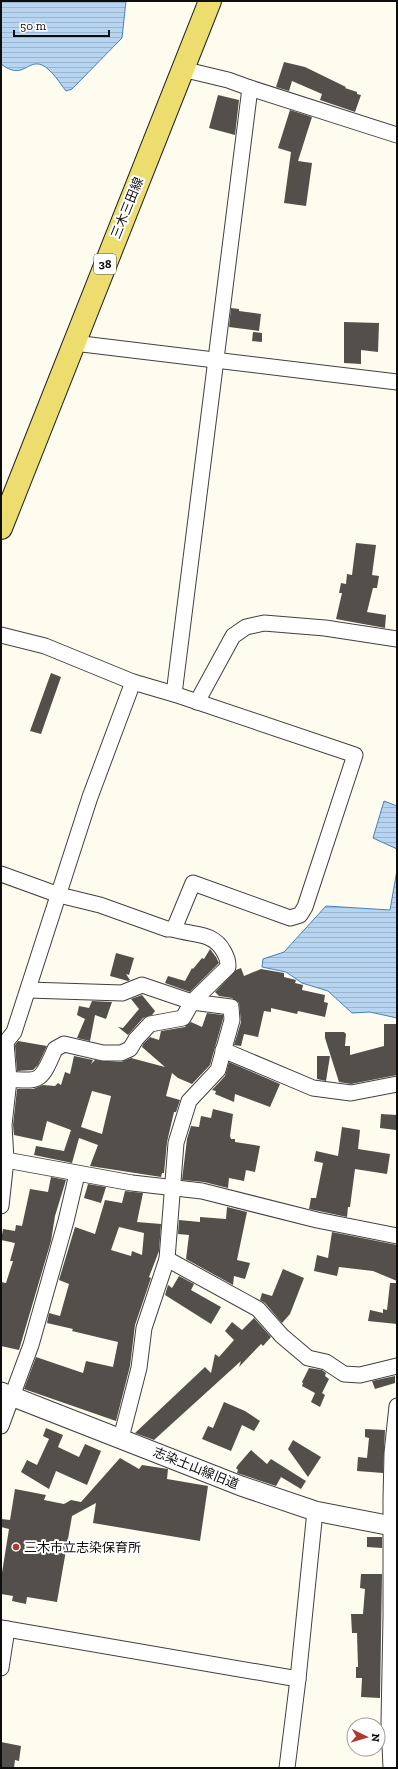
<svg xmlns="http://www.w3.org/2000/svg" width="398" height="1769" font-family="'Zilla Slab','Noto Sans JP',serif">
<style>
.water{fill:url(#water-rules);stroke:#4381c2}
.building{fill:#544f4a;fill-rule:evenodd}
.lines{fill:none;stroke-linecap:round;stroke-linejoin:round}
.minor-casing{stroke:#404040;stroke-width:17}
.tertiary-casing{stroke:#404040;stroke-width:21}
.primary-casing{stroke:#1e1e1e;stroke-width:24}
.minor{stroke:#fff;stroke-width:15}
.tertiary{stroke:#fff;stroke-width:19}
.primary{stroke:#eddd6e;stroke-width:22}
.poi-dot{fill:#b13930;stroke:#fff;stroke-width:1.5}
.labels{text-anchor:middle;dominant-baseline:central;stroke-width:4;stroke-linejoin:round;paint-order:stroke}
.shield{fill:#fff;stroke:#565656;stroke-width:1}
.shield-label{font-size:12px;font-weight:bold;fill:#0d0d0d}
.street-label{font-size:13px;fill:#0d0d0d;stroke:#fff}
.poi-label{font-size:13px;fill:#0d0d0d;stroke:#fff;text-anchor:start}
</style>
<defs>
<pattern id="water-rules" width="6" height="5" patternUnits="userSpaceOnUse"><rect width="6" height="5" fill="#b7d4f1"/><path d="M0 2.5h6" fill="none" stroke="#9cb5cd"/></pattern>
</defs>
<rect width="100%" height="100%" fill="#fefcee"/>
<!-- water -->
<g class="water">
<path d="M1,1h125l-4,37 -50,51 -6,2c-7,-9 -14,-21 -24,-26 -15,-6 -19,16 -41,-1z"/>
<polygon points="384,801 397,806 397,849 373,838"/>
<polygon points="397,870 397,1018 370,1012 352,1013 328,991 302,983 286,972 262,967 263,959 284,952 326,906 390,910"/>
</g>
<!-- building -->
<g class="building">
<polygon points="284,62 305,67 346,87 345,88 357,92 357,94 361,95 355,112 320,100 322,94 292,81 289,91 276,87"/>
<polygon points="218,95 239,100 235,135 209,128"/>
<polygon points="290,110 312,117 298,161 312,163 306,206 284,203 291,152 278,148"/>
<polygon points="231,308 239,309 239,311 261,314 259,331 229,327"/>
<polygon points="344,322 379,323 378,352 361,350 361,364 344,363"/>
<polygon points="253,332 262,333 262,342 252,341"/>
<polygon points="356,543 376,545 372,575 379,576 377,588 373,588 367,612 386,615 385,628 336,619 342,593 339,593 341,583 346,584 347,574 352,575"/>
<polygon points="51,673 61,677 41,734 30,731"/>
<polygon points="210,949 216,957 219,963 190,992 165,983 168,976 185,981 192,968 193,969 202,958 204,959"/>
<polygon points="116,953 134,958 129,975 126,974 130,980 128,981 110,976"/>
<polygon points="241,968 244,976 261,969 284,973 284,977 296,980 295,983 303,985 302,990 325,995 324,1002 328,1003 325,1017 298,1011 297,1014 271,1008 271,1012 264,1011 258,1037 244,1034 241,1046 234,1045 241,1022 239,1003 232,998 219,996 215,992 236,970"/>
<polygon points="142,995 155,1011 152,1015 143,1018 128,1035 118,1027 123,1028 139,1009 131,999"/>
<polygon points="92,1001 112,1002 106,1019 95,1015 90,1041 77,1038 85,1019 77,1015 79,1006 89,1008"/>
<path d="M207,1013l16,2v4l-13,46 -18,19 -14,-6 -6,-5 -6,23 14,4 -4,12h-2l-7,30 -3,31h-2l-1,4 -71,-11 8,-21 -19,-7 -7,25 -38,-8 2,-9 28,5 7,-21 -24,-9 -5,20 -28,-6 -1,-10 4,-36h16l10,-4 12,1 3,-3 3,2 4,-13 5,2 4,-18 19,4 -2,4 4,-4 26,2 10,-4 34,9 -23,-20 1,-3 7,-7 9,3 2,-9 24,-4 6,-5 11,5zM92,1091l19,5 -9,38 -21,-7z"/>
<polygon points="384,1024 397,1024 397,1075 351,1084 339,1082 325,1038 325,1032 344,1032 346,1034 345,1046 350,1046 350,1055 384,1046"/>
<polygon points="18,1041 47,1046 38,1065 33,1070 17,1071 15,1045"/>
<polygon points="317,1056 330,1056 326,1081 317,1079"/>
<polygon points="229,1062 280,1084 270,1107 235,1094 234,1102 215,1094 216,1091 212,1090 225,1076"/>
<polygon points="213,1109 233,1114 230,1136 231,1139 235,1139 235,1142 260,1146 255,1172 246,1170 244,1181 229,1178 228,1188 204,1182 182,1180 187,1139 191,1126 199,1127 201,1116 211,1118"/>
<polygon points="381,1114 397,1115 396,1130 380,1128"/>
<polygon points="342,1127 360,1130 358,1149 390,1154 387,1174 355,1169 350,1207 348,1207 347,1217 309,1209 311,1198 316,1198 323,1163 314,1161 316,1151 338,1156"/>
<polygon points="51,1177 66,1180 55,1216 51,1241 19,1350 1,1346 1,1282 6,1283 13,1261 10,1261 15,1243 1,1240 3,1229 15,1231 16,1225 22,1226 30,1189 48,1192"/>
<polygon points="88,1184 106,1187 101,1203 84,1198"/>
<path d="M125,1191l18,2 -6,29 24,2 -2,27 -10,26 2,1 -16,47 -5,41 -14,55 -92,-32 12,-32 47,16 3,-12 27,6 5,-25 -46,-11 1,-2 -26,-6 2,-10 11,3 9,-32 -10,-4 16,-53 20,7 10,-34 17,3zM119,1227l25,6 -2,22 -10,-4 -1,5 -20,-6z"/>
<polygon points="227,1207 247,1212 237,1260 250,1263 245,1279 234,1276 233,1285 186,1259 189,1235 178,1234 179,1220 200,1222 200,1217 226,1219"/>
<polygon points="332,1232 397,1245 397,1281 373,1271 339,1267 337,1276 314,1271 317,1255 328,1258"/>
<polygon points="283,1269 304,1278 290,1314 282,1323 265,1303 260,1300 262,1293 272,1296"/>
<polygon points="179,1276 194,1284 191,1290 221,1307 211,1324 165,1295 168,1285 172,1288"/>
<polygon points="390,1283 397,1283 397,1324 368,1321 370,1310 383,1313 383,1309 387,1310"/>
<polygon points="254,1318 271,1337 263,1346 261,1344 239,1367 241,1361 154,1440 135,1433 205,1367 211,1373 215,1354 219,1357 234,1340 225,1331 232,1322 242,1330"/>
<polygon points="309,1368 322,1370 326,1373 325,1376 329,1379 322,1393 325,1395 320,1407 311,1402 315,1393 302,1386 303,1383 302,1382"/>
<polygon points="395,1376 395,1383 375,1389 372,1381"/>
<polygon points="224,1402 245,1411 260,1421 254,1431 242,1425 231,1451 202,1439 208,1426 213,1428"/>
<polygon points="46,1428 63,1435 58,1447 79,1457 85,1444 101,1451 87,1485 56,1471 49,1489 21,1472 27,1460 37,1465 49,1439 43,1436"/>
<polygon points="365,1429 385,1430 383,1473 357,1471 358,1457 367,1458 369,1438 365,1437"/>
<polygon points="293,1440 321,1457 308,1477 288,1449"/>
<polygon points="251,1450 267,1464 271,1459 306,1481 301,1489 281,1477 276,1486 237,1473 238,1470 236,1468 238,1465"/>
<polygon points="120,1458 139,1469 142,1465 168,1469 167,1479 208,1486 200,1541 93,1523 96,1503 72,1516 57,1602 27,1597 26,1604 12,1601 13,1596 1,1594 1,1579 9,1529 1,1527 1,1519 10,1520 15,1489 46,1495 44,1500 64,1504 71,1500 81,1502"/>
<polygon points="367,1537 382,1537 382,1548 367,1547"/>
<polygon points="361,1574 382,1574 380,1698 361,1697 362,1678 356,1678 356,1667 358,1667 357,1633 352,1633 351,1614 363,1614 365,1589 360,1588"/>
<polygon points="1,1742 21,1746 19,1761 15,1760 14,1768 1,1767"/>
</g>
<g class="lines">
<defs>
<g id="minor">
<polyline points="182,69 228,80 250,88 397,135"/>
<polyline points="74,343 397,382"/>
<polyline points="1,635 45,646 133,682 174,694 355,755 305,907 300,915 290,918 193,883 176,924 173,929 167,929 100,905 59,895 1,874"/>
<polyline points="174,694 250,88"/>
<polyline points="197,702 233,636 246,627 264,623 325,628 397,639"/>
<polyline points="28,990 122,993 142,985 192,1002 231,1007 232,1020 218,1070 189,1101 176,1143 167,1259 144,1328 139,1368 121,1438"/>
<polyline points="223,1050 313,1088 351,1093 397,1084"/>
<path d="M1,1079c38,1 38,8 54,-30l9,-5 39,9h18l9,-4 6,-10 14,-15 33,-6 9,-16 36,-35c0,-7 -1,-9 -4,-15 -11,-21 -31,-16 -51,-23"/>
<polyline points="6,1160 132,1183 202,1191 317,1220 397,1236"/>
<polyline points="1,1206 6,1160 4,1125 9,1080 6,1042 14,1032 90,797 133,682"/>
<polyline points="167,1259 258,1309 282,1336 308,1358 326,1362 344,1374 360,1375 397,1366"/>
<polyline points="1,1426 31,1345 66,1221 77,1174"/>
<polyline points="1,1628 298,1679"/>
<polyline points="1,1668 7,1629"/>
<polyline points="287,1768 298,1679 315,1511"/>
<polyline points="391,1768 389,1722 391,1617 391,1499 392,1453 397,1406"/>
</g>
<polyline id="tertiary" points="1,1392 241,1486 315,1511 397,1527"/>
<polyline id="primary" points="1,528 210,1"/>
</defs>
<!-- minor casing -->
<use href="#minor" class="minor-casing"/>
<!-- tertiary casing -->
<use href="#tertiary" class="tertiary-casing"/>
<!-- primary casing -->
<use href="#primary" class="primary-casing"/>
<!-- minor -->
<use href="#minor" class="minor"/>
<!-- tertiary -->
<use href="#tertiary" class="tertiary"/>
<!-- primary -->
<use href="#primary" class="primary"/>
</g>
<!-- markers -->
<circle class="poi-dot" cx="16" cy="1547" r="4"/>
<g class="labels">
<!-- shield labels -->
<rect class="shield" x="94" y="254" width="22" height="20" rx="3"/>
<g class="shield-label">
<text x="105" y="264">38</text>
</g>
<!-- street labels -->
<g class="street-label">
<text transform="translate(127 208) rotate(-68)">三木三田線</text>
<text transform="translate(196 1468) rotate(22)">志染土山線旧道</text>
</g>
<!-- poi labels -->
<g class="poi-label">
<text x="24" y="1547">三木市立志染保育所</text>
</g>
</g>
<!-- border -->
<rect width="398" height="1769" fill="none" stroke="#0d0d0d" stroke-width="4"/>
<!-- north arrow -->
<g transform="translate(366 1737) rotate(95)"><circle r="19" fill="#ffffff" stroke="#9e9e9e"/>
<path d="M0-3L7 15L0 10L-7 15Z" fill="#b13930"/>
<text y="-6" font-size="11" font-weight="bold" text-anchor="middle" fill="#0d0d0d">N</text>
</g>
<!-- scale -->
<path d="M14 30v6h95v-6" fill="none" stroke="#0d0d0d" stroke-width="2"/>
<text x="20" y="30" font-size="12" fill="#0d0d0d" stroke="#ffffff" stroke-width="3" paint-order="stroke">50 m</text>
</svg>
